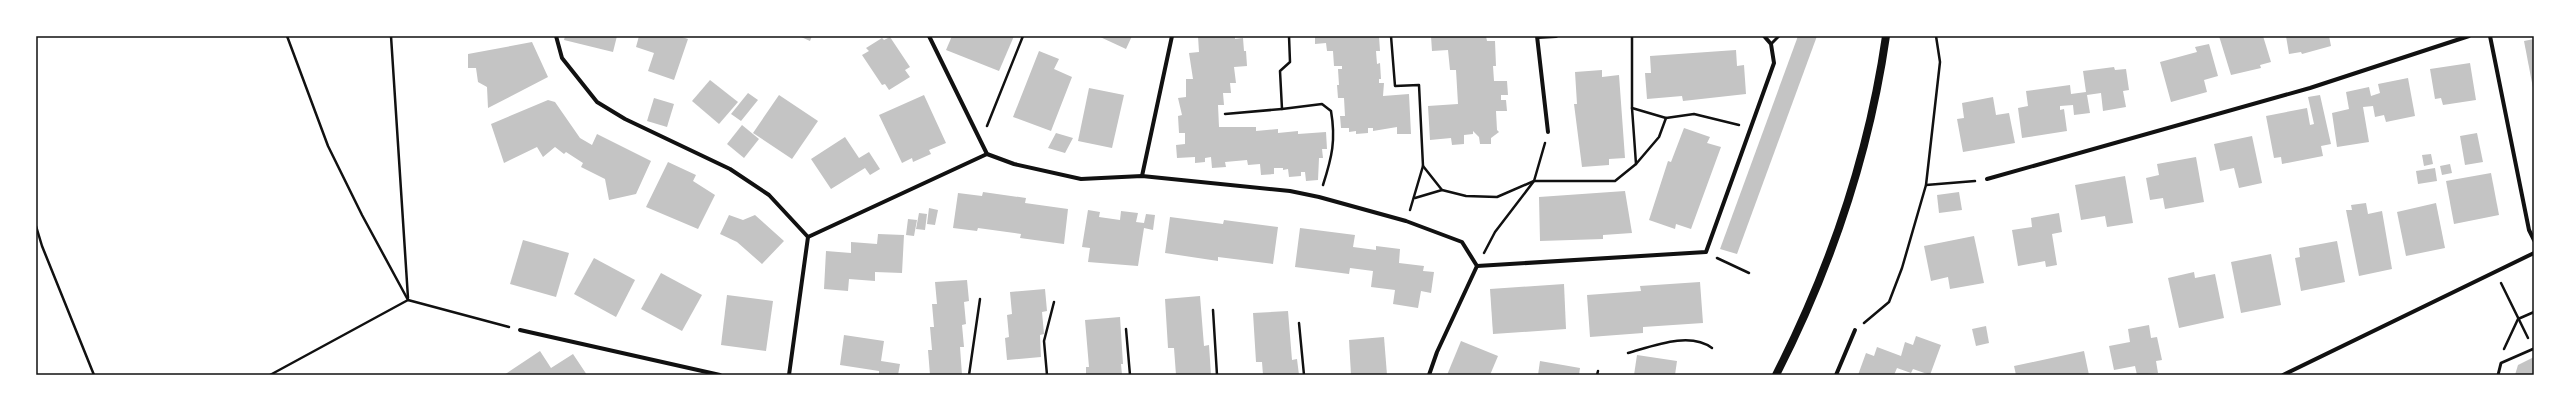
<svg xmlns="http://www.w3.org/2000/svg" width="2570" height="411" font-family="Bitter,serif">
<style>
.building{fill:#c4c4c4}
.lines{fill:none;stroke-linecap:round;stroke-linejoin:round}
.path{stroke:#111;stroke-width:2.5}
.service{stroke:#111;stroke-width:3}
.minor{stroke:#111;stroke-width:4}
.secondary{stroke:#111;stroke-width:8}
.neatline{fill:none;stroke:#111;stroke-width:1.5}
</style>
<rect width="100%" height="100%" fill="#fff"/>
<!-- building -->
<g class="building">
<polygon points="565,36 617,36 613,52 564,40"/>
<polygon points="639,36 679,36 688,39 674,80 648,71 654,53 636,47"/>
<polygon points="799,36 812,36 810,41"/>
<polygon points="952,36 1014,36 999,71 946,50"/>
<polygon points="1098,36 1132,36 1126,49"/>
<polygon points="1198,36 1235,36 1235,39 1243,38 1244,51 1246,51 1247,66 1234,67 1236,83 1230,83 1231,93 1223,93 1224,105 1218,105 1219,127 1256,127 1256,131 1278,129 1278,133 1298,131 1298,134 1326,132 1327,149 1322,149 1323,158 1319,158 1318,180 1306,181 1305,172 1301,172 1301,176 1289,177 1288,169 1283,170 1283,168 1274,168 1274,174 1261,175 1260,164 1248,165 1247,160 1225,162 1226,167 1212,168 1211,157 1205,158 1205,162 1195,163 1195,157 1177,158 1176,145 1185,144 1185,133 1179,133 1178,116 1182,115 1178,98 1186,97 1186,79 1193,79 1189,53 1199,52"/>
<polygon points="1315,36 1379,36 1380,51 1376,51 1377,64 1380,63 1381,79 1379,79 1379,83 1384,83 1383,96 1409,94 1411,134 1397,134 1397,127 1373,131 1373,128 1368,128 1368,133 1356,134 1356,131 1349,132 1349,128 1341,128 1340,116 1345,116 1344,98 1338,98 1337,85 1339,85 1338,69 1342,69 1342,66 1334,66 1333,51 1327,51 1326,43 1315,44"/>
<polygon points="1431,36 1486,36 1487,41 1495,41 1496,66 1493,66 1494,81 1507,81 1508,95 1501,95 1501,100 1506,100 1507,111 1496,111 1497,130 1499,132 1491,138 1491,144 1480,144 1479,137 1473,131 1473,134 1464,135 1464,144 1452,145 1451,138 1430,140 1428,106 1458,104 1456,70 1450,70 1448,50 1432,51"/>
<polygon points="1798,36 1817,36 1737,254 1720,249"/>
<polygon points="2219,36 2263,36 2271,62 2260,65 2261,68 2231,75"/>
<polygon points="2286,36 2329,36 2331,46 2302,54 2301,52 2289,54"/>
<polygon points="890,37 910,67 905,70 910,77 889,90 885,84 882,85 862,55 869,51 866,48 882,38 884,40"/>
<polygon points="2534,39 2534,88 2533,88 2524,41"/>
<polygon points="532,42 548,77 488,108 487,87 478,82 476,68 468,68 468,54"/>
<polygon points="2209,44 2218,76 2204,80 2207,92 2171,102 2160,62 2197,52 2195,47"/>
<polygon points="1736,50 1737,66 1744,65 1746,94 1683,101 1682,96 1647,99 1645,73 1651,73 1650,56"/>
<polygon points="1039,51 1059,59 1054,69 1072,77 1051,131 1013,117"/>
<polygon points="2470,63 2476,100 2443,105 2441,98 2435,99 2430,69"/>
<polygon points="2114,67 2115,70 2126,69 2129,90 2123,91 2126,107 2103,111 2101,93 2087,95 2090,113 2074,115 2073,105 2060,106 2060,110 2064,109 2067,131 2022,138 2018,108 2028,106 2026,91 2070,85 2071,94 2086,92 2083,71"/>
<polygon points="1602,70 1602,77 1619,75 1625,158 1609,159 1609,165 1582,167 1574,104 1577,104 1575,72"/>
<polygon points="2408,78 2415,116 2386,122 2384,115 2375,117 2373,106 2363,107 2369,142 2337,147 2332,113 2349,109 2346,92 2369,87 2371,96 2380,93 2378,84"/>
<polygon points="710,80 738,102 719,124 692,101"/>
<polygon points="1089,88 1124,95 1112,148 1078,141"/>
<polygon points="748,93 758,100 741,121 731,114"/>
<polygon points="779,95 818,121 792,159 753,133"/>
<polygon points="924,95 946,143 929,150 931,154 913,162 912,158 902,163 879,115"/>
<polygon points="2320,95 2331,144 2321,146 2323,156 2282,164 2281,157 2274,158 2266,116 2307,108 2310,125 2314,124 2308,97"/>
<polygon points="1993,97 1996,115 2009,113 2015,143 1963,152 1957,119 1964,118 1962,103"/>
<polygon points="654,98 674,104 667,127 647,121"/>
<polygon points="548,100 555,102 580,138 592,145 597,134 651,161 636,194 609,200 605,179 581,167 583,163 566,152 564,154 555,147 543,157 537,147 504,163 491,124"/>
<polygon points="742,125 759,139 744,158 727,144"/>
<polygon points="1684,128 1710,137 1707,143 1721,147 1691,229 1676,224 1675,229 1649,220 1668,161 1671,162"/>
<polygon points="1056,133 1073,138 1065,153 1048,148"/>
<polygon points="2477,133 2483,162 2465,165 2460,136"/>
<polygon points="2252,136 2262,183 2239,188 2234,168 2220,171 2214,144"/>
<polygon points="845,137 859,158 869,152 880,169 870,175 865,168 831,189 811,159"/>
<polygon points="2431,154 2433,164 2424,166 2422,155"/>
<polygon points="2196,157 2204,202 2165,209 2163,198 2150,200 2146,178 2159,175 2157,164"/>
<polygon points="668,162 696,175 693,181 715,195 698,229 646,207"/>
<polygon points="2450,164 2452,173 2442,175 2440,166"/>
<polygon points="2435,168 2437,181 2418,184 2416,171"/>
<polygon points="2491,173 2499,215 2454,224 2446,181"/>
<polygon points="2125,176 2133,223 2107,227 2105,216 2081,220 2075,185"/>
<polygon points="1625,191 1632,233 1603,235 1603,239 1540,241 1539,197"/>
<polygon points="983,192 1026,198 1025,203 1068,209 1064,244 1020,238 1021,234 978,228 977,231 953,228 958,193 982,196"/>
<polygon points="1959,192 1962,210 1939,213 1937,195"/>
<polygon points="2366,203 2368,214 2382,211 2392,269 2359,276 2346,210 2352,210 2351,205"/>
<polygon points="2436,203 2445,248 2406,256 2397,212"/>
<polygon points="929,208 938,210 935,225 927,224"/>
<polygon points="1088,210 1100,212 1099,217 1120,220 1121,211 1138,213 1136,222 1144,223 1146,214 1155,215 1153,230 1144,228 1138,266 1088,262 1090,248 1082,247"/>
<polygon points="919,213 927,214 925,230 916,229"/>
<polygon points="2059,213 2062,232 2052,234 2057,265 2046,267 2045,261 2018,266 2012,230 2032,227 2031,218"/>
<polygon points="729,215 743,220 755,215 784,241 762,264 737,242 720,234"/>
<polygon points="1170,217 1223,224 1224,220 1278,227 1273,264 1218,257 1218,261 1165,253"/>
<polygon points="908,219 917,220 914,236 906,235"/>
<polygon points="1300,228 1355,235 1353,247 1376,250 1376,246 1400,249 1399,263 1424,266 1423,271 1434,272 1431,293 1421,291 1418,308 1393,304 1395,290 1371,287 1373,271 1350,268 1349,274 1295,267"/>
<polygon points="878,234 904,235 902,273 875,272 875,281 849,279 848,291 824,289 826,251 851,253 851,242 877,244"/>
<polygon points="1974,236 1984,283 1950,289 1948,277 1931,281 1924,246"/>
<polygon points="523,240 569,253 556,297 510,284"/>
<polygon points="2337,241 2345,282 2301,291 2295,258 2300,257 2299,248"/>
<polygon points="2271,254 2281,305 2241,313 2231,262"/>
<polygon points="594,258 635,280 616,317 574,294"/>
<polygon points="2194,272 2195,278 2215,274 2224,318 2179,328 2168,278"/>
<polygon points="661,273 702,295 682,331 641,309"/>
<polygon points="967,280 969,301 964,302 966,324 962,325 964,347 960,347 962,375 930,375 928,350 932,350 930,327 934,327 932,304 937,304 935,282"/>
<polygon points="1700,282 1703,323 1643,327 1643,333 1590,337 1587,295 1641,291 1640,286"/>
<polygon points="1564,284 1566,329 1493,334 1490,289"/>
<polygon points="1045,289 1047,311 1042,312 1044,334 1040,335 1041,357 1007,360 1005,338 1009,337 1007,315 1012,314 1010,292"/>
<polygon points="727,295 773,301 766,351 721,345"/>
<polygon points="1200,296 1204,346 1209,345 1211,375 1176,375 1174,348 1168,348 1165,299"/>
<polygon points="1288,311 1292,360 1297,359 1299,375 1263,375 1262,362 1256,362 1253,313"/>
<polygon points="1120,317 1123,364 1121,364 1122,375 1086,375 1086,367 1089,367 1085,320"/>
<polygon points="2149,325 2151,338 2157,337 2162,360 2156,361 2158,373 2137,375 2135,366 2114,370 2109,346 2130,342 2128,329"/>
<polygon points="1986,326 1989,343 1976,346 1972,329"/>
<polygon points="844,335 884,341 881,361 900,364 898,375 879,375 879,371 840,365"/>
<polygon points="1916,336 1941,345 1930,375 1913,369 1911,373 1897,368 1894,375 1858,375 1866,353 1874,356 1877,347 1901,356 1905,342 1913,345"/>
<polygon points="1384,337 1387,375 1351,375 1349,340"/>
<polygon points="1461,341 1498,356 1490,375 1447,375"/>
<polygon points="540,351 551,368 573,354 587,375 504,375"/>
<polygon points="2084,351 2089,375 2016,375 2014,366"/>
<polygon points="1637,355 1677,361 1675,375 1634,375"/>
<polygon points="2534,357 2534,375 2515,375 2518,365"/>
<polygon points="1540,361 1580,368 1579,375 1538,375"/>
</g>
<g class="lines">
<!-- path -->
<g class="path">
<polyline points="287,36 328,146 362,215 408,300"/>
<polyline points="391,36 408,298"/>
<path d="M1289,36l1,26 -10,9 2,38 40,-5 9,7c5,29 1,46 -8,74"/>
<polyline points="1391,36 1395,86 1419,85 1423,166 1410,210"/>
<polyline points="1632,108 1666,118 1694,114 1739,125"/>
<polyline points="1225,114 1282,109"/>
<polyline points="987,126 1023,36"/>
<polyline points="1636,164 1659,137 1666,118"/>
<polyline points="1423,166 1442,190 1466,196 1497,197 1534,181 1615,181 1636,164 1632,108 1632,36"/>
<polyline points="1926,185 1975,181"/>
<polyline points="1415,198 1442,190"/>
<polyline points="36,226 42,246 94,375"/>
<polyline points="1484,253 1495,232 1534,181 1545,143"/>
<polyline points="1717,258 1749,273"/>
<polyline points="2501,283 2528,338"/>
<polyline points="1213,310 1217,375"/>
<polyline points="1299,323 1304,375"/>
<polyline points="1864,323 1889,302 1902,268 1926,185 1940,62 1936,36"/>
<polyline points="1126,329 1130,375"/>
<polyline points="2504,349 2518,319 2534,312"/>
<path d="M1628,353c25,-7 62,-22 84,-5"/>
<polyline points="270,375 408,300 509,327"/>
<polyline points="969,375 980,299"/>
<polyline points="1047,375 1044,341 1054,302"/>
<polyline points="1597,375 1598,371"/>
</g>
<!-- service -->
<g class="service">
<polyline points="1771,44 1779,36"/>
<polyline points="2498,375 2501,363 2533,349"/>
</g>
<!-- minor -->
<g class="minor">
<polyline points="556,36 562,58 597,102 625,119 730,169 769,195 808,237"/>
<polyline points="929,36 987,154 1014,164 1081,179 1142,176 1290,191 1319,197 1406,221 1462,242 1477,266"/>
<polyline points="1537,36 1548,132"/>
<polyline points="2490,36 2529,230 2534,240"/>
<polyline points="1538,37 1556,36"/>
<polyline points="1142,176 1172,36"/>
<polyline points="1987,179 2310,88 2469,36"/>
<polyline points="1477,266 1706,252 1774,63 1771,44 1764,36"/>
<polyline points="520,330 720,375"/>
<polyline points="789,375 808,237 987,154"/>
<polyline points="1429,375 1437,352 1477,266"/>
<polyline points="1836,375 1855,330"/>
<polyline points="2283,375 2534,253"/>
</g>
<!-- secondary -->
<path class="secondary" d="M1776,375c54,-106 93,-221 110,-339"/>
</g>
<!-- border -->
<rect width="2570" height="411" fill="none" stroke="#ffffff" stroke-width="74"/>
<rect x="37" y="37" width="2496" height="337" class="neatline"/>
</svg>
